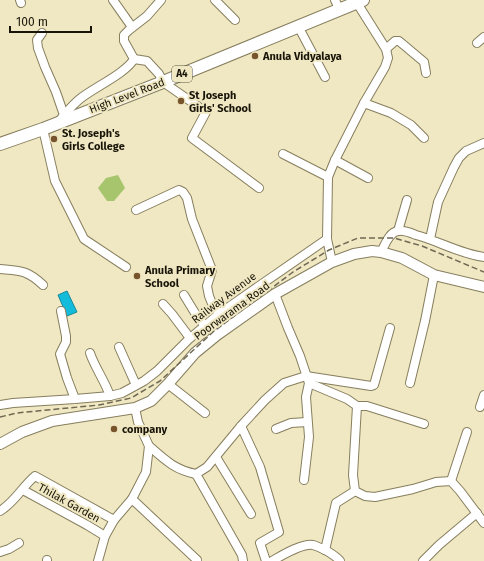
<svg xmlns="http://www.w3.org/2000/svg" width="484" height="561" font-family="'Fira Sans',sans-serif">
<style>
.green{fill:#a6c56c}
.water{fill:#14bcdb;stroke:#158a9c}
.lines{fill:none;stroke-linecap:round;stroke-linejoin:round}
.minor-casing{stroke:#867e5d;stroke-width:10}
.major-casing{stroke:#867e5d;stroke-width:12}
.highway-casing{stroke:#867e5d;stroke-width:14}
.minor{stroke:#fff;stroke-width:8}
.major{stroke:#fff;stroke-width:10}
.highway{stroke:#fff;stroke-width:12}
.rail{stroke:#6f6953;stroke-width:1.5;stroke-dasharray:6 3;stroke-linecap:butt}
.poi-dot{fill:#78542d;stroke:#f0e7c3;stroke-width:1.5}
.labels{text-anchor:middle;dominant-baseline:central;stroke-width:4;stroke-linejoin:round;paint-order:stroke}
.shield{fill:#f0e7c3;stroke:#595440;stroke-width:1}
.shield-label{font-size:10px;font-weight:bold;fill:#181508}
.poi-label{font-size:11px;font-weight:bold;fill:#181508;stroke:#f0e7c3;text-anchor:start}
.street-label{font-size:11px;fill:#181508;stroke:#f0e7c3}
</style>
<rect width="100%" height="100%" fill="#f0e7c3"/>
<!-- green -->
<polygon class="green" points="118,175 125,188 114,201 107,201 98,188 106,178"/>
<!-- water -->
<polygon class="water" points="67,291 77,312 67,316 58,295"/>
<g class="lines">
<defs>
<g id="minor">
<polyline points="20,0 21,3"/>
<polyline points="113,0 132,27"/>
<polyline points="215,0 235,20"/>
<polyline points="335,0 339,9"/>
<polyline points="298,26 325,77"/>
<polyline points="42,33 37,40 38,48 45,67 56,92 64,115"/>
<polyline points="477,43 484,37"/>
<polyline points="386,49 395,41 399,41 424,62 426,73"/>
<polyline points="134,59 147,61 159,74 163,82 206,112 192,138 259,188"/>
<polyline points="364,103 391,113 411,125 424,138"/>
<path d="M59,121c7,-8 14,-17 22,-23 14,-11 45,-25 53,-39l-10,-18v-6l5,-5 18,-14 14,-16"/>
<polyline points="43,129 55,181 84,239 126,267"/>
<polyline points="283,154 328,177"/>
<polyline points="335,160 368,178"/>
<polyline points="136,210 179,190 183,192 187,198 192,219 212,270 207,286 209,296 213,306 220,313"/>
<polyline points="398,231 407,200"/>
<polyline points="430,239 438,202 454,167 459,158 466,151 484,143"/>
<path d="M381,252c4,-7 8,-20 17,-21 6,-1 13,2 18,4 23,6 44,19 68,22"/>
<polyline points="332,262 327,239 328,177 335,160 364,103 385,67 388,58 386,49 357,3"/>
<path d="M0,269c21,2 27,1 43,16"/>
<polyline points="275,294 288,328 300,356 309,383 347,399 357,406 353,475 355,491 365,496 375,497 413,489 436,482 451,481 460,491 484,523"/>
<polyline points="184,295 195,313 205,326"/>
<polyline points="163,304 172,314 190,338"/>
<polyline points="61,311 66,336 66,342 60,354 67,378 75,399"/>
<polyline points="119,347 136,385"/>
<path d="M90,353c5,15 15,28 20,43"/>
<polyline points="410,383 425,321 434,275"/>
<polyline points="168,384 205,413"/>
<polyline points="0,405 13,403 75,399 110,396 122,393 144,381 157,371 189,339 220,313 327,239"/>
<polyline points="357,406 367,406 424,424"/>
<polyline points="480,407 484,395"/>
<polyline points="241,426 260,467 279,532 260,543 266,561"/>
<polyline points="276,429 291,423 307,422"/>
<path d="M149,446c16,14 26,24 47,28l11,-7 34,-41 24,-26 19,-17 22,-7 65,10 3,-1 16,-57"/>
<polyline points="216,457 251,514"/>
<polyline points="196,474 242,555 243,561"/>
<polyline points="304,480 309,437 306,397 309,383"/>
<polyline points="451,481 467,432"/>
<polyline points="23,490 87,525 105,536"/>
<polyline points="132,499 197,560"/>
<path d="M0,511c15,-9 22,-24 35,-35l79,44"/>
<polyline points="325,550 336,503 355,491"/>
<polyline points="0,552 9,549 19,543"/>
<polyline points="47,561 47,560"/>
<polyline points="98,561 105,536 114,520 132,499 146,472 149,446 138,422 135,408"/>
<path d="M272,561c9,-5 30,-18 41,-16 4,1 10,4 14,6 5,3 10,6 13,10"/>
<polyline points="423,561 439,545 477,513"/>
</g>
<polyline id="major" points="0,444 22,432 52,421 135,408 151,401 168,384 195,353 217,335 275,294 332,262 354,254 372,251 381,252 402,258 434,275 484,287"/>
<polyline id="highway" points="0,144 43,129 163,82 363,0"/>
</defs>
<!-- minor casing -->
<use href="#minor" class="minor-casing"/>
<!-- major casing -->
<use href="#major" class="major-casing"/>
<!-- highway casing -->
<use href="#highway" class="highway-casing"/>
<!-- minor -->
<use href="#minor" class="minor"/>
<!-- major -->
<use href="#major" class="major"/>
<!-- highway -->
<use href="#highway" class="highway"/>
<!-- rail -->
<polyline class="rail" points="0,417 17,413 99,405 131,398 160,381 213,332 293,272 329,250 358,238 394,238 422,246 484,272"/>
</g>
<!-- markers -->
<g class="poi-dot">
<circle cx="255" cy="56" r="4"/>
<circle cx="181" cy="101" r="4"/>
<circle cx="54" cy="139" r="4"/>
<circle cx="137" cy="276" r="4"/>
<circle cx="114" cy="429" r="4"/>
</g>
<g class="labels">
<!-- shield labels -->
<rect class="shield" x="172" y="66" width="20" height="16" rx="3"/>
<g class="shield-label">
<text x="182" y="74">A4</text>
</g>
<!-- poi labels -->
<g class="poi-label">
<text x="263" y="56">Anula Vidyalaya</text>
<text x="189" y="95">St Joseph<tspan x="189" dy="13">Girls' School</tspan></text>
<text x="62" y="133">St. Joseph's<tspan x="62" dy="13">Girls College</tspan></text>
<text x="145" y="270">Anula Primary<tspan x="145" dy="13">School</tspan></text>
<text x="122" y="429">company</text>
</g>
<!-- street labels -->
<g class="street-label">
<text transform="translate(127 96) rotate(-21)">High Level Road</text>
<text transform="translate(224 298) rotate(-37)">Railway Avenue</text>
<text transform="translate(232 311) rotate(-36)">Poorwarama Road</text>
<text transform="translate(69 503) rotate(29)">Thilak Garden</text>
</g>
</g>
<!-- scale -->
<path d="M10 26v6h81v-6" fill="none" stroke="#181508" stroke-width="2"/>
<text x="16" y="26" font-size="12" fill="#181508" stroke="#f0e7c3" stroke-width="3" paint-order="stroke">100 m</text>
</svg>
